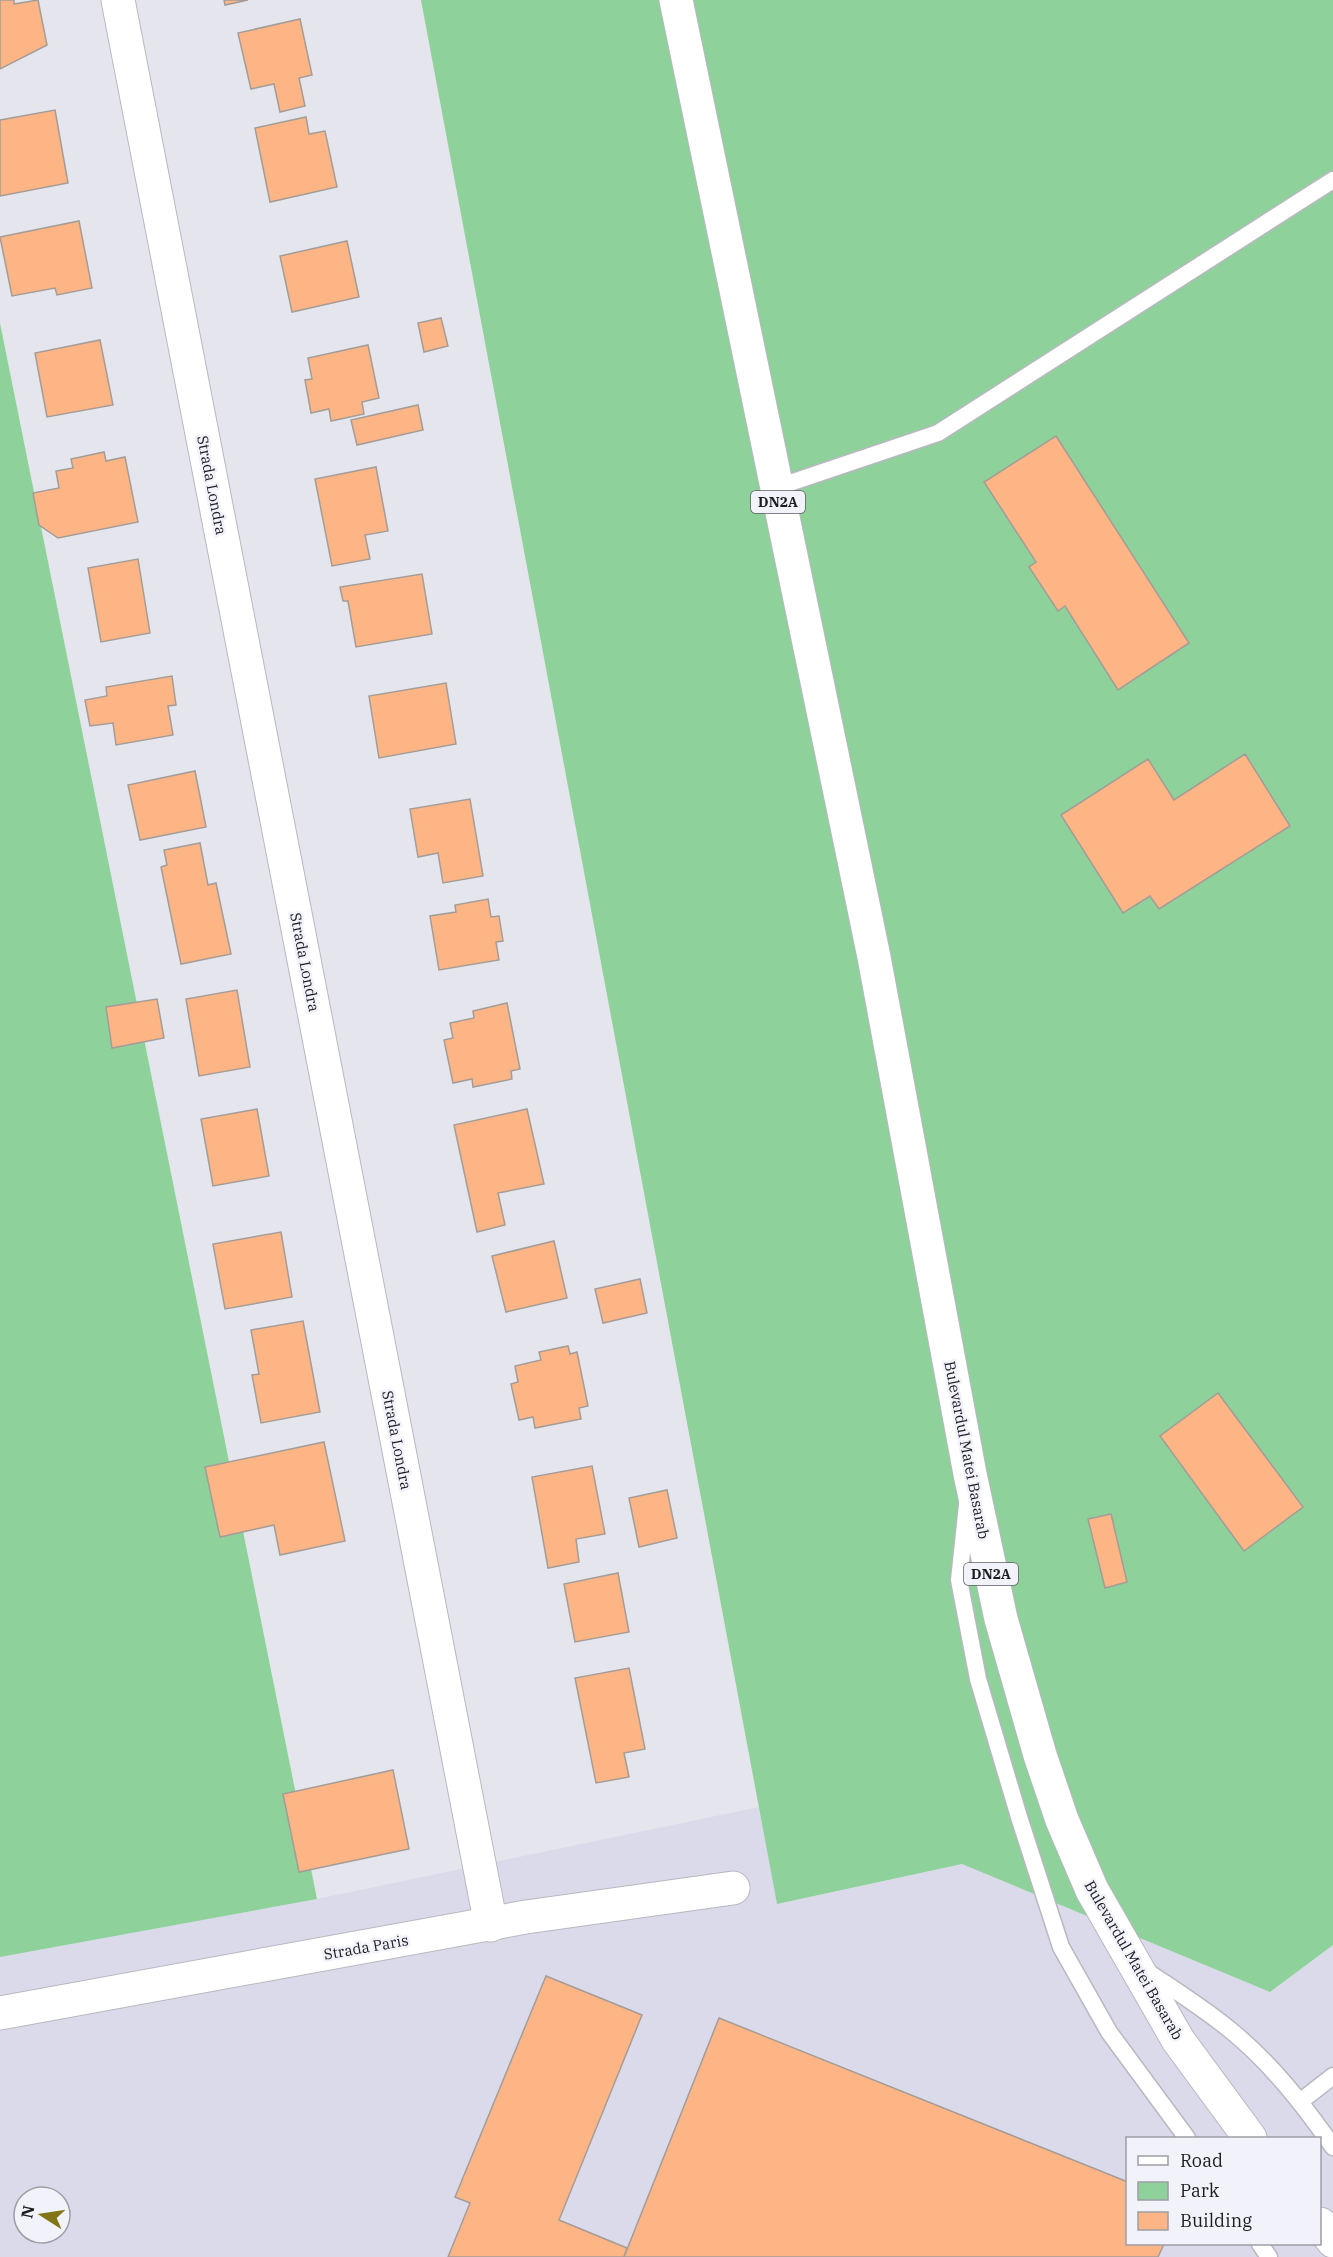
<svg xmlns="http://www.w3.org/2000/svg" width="1333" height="2257" font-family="'IBM Plex Serif',serif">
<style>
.built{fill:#dadaea;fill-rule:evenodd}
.green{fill:#8ed19a}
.building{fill:#fdb586;stroke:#a49c97;stroke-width:1.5}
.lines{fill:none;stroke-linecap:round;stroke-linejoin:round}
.service-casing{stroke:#b8b8c1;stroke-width:19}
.minor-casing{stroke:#b8b8c1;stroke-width:35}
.trunk-casing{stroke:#b8b8c1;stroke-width:35}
.service{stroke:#fff;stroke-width:16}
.minor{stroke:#fff;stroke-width:33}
.trunk{stroke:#fff;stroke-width:33}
.labels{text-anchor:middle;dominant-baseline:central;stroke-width:5;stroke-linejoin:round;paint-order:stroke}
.shield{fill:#f2f2fb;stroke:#5d5d62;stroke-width:1.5}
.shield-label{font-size:14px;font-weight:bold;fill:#1d1d21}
.street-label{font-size:15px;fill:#1d1d21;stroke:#f2f2fb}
</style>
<rect width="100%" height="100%" fill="#e5e5ee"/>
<!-- built -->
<path class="built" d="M759,1807l18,97 185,-40 308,128 63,-47v312h-1333v-300l317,-58zM1128,2138h192v106h-192zM24,2197h36v36h-36z"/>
<!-- green -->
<g class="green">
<polygon points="421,0 1333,0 1333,1945 1270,1992 962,1864 777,1904"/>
<polygon points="0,323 317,1899 0,1957"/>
</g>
<!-- building -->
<g class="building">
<polygon points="0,0 14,0 14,4 38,0 47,45 0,69"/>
<polygon points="224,0 248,0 225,5"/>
<polygon points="300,19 312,75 299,78 305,106 280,112 274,84 251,89 238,33"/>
<polygon points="55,110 68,183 0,196 0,120"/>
<polygon points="306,117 309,134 325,131 337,187 270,202 255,128"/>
<polygon points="79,221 92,288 57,295 55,288 12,296 0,237"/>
<polygon points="347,241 359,297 292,312 280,256"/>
<polygon points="441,318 448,346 424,352 418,323"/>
<polygon points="100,340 113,405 47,417 35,353"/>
<polygon points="368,345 379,398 362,402 364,414 331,421 329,409 311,413 305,380 312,379 308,358"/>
<polygon points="418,405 423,430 357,445 351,420"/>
<polygon points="1056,436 1189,643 1118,690 1065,606 1058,611 1029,567 1036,562 984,482"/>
<polygon points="104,452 106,461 125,457 138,522 58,538 39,525 33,493 59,488 56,471 73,468 71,459"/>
<polygon points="376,467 388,531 365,535 370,559 332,566 315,479"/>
<polygon points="138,559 150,633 101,642 88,568"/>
<polygon points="422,574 432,634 356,647 348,601 343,601 340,587"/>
<polygon points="172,676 176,705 168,706 173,735 116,745 113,723 90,726 85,700 107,696 106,687"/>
<polygon points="446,683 456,744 379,758 369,696"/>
<polygon points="1245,754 1290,826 1159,909 1150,896 1123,913 1061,815 1148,759 1174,800"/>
<polygon points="195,771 206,827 140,840 128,785"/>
<polygon points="470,799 483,876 443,883 438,853 418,857 410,809"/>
<polygon points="200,843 208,885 216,883 231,954 181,964 161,867 167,865 164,850"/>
<polygon points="488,899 491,917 499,916 503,941 496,942 499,960 439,970 430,916 456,912 455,905"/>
<polygon points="237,990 250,1067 199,1076 186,999"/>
<polygon points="157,999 164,1038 112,1048 106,1007"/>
<polygon points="507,1003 520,1069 511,1071 512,1079 473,1087 472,1079 453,1083 444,1040 453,1038 450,1023 474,1018 473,1011"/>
<polygon points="257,1109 269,1176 213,1186 201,1119"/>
<polygon points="527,1109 544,1184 498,1193 505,1225 477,1232 454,1125"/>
<polygon points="281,1232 292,1297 225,1309 213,1244"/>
<polygon points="554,1241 567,1298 506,1312 492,1256"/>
<polygon points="640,1279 647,1313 603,1323 595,1289"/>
<polygon points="303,1321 320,1412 261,1423 252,1375 259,1374 251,1330"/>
<polygon points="568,1346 570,1354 577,1352 588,1406 579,1408 581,1419 535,1428 533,1417 519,1420 511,1384 518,1382 515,1366 541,1360 539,1352"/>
<polygon points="1218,1393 1303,1507 1244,1551 1160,1436"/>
<polygon points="324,1442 345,1541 280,1555 274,1525 220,1537 205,1467"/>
<polygon points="592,1466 605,1534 576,1539 579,1562 548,1568 532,1477"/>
<polygon points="667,1490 677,1538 639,1547 629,1498"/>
<polygon points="1111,1514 1127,1582 1105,1588 1088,1519"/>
<polygon points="618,1573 629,1632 575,1642 564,1584"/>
<polygon points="629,1668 645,1749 624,1753 629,1777 596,1783 575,1678"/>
<polygon points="393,1770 409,1849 299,1872 283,1794"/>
<polygon points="546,1976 642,2015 559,2220 627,2248 624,2257 448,2257 470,2203 455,2197"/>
<polygon points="719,2018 1128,2182 1128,2244 1164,2244 1158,2257 624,2257"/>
</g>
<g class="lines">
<defs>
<g id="service">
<polyline points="775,488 938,433 1333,180"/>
<polyline points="967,1505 959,1580 978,1679 1019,1817 1061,1947 1109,2032 1187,2138"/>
<path d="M1145,1970c28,19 57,37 84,59 41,33 74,75 104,118"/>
<polyline points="1301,2101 1333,2076"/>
<polyline points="1260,2244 1269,2257"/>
</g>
<g id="minor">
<polyline points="118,0 491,1925"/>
<polyline points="0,2013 526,1917 733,1888"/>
</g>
<g id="trunk">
<polyline points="676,0 874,957 970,1474 1001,1619 1040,1755 1062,1820 1092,1890 1178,2040 1250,2138"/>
<polyline points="1320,2224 1333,2241"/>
</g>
</defs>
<!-- service casing -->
<use href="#service" class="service-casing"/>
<!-- minor casing -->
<use href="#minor" class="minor-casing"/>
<!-- trunk casing -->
<use href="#trunk" class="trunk-casing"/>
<!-- service -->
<use href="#service" class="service"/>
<!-- minor -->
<use href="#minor" class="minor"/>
<!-- trunk -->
<use href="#trunk" class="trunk"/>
</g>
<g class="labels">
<!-- shield labels -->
<g class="shield">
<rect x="751" y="491" width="54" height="22" rx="4.5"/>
<rect x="964" y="1563" width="54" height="22" rx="4.5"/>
</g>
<g class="shield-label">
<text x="778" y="502">DN2A</text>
<text x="991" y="1574">DN2A</text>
</g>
<!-- street labels -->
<g class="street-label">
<text transform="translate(212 485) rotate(79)">Strada Londra</text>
<text transform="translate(305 962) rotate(79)">Strada Londra</text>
<text transform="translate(397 1440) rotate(79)">Strada Londra</text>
<text transform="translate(967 1450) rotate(79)">Bulevardul Matei Basarab</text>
<text transform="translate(366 1947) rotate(-10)">Strada Paris</text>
<text transform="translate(1134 1960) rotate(60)">Bulevardul Matei Basarab</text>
</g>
</g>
<!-- legend -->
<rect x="1126" y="2137" width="195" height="108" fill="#f2f2fb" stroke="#9d9da4" stroke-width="1.5"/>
<rect x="1138" y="2156" width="30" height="9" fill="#ffffff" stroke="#9d9da4" stroke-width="1.5"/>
<text x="1180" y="2167" font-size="18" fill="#1d1d21">Road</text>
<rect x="1138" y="2182" width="30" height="18" fill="#8ed19a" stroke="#9d9da4" stroke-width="1.5"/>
<text x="1180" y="2197" font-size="18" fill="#1d1d21">Park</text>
<rect x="1138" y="2212" width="30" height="18" fill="#fdb586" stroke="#9d9da4" stroke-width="1.5"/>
<text x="1180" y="2227" font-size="18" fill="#1d1d21">Building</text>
<!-- north arrow -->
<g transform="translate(42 2215) rotate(282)"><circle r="28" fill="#f2f2fb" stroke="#9d9da4" stroke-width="1.5"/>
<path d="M0-4.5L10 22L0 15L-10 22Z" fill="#817517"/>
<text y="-9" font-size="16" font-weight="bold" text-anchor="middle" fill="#1d1d21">N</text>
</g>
</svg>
